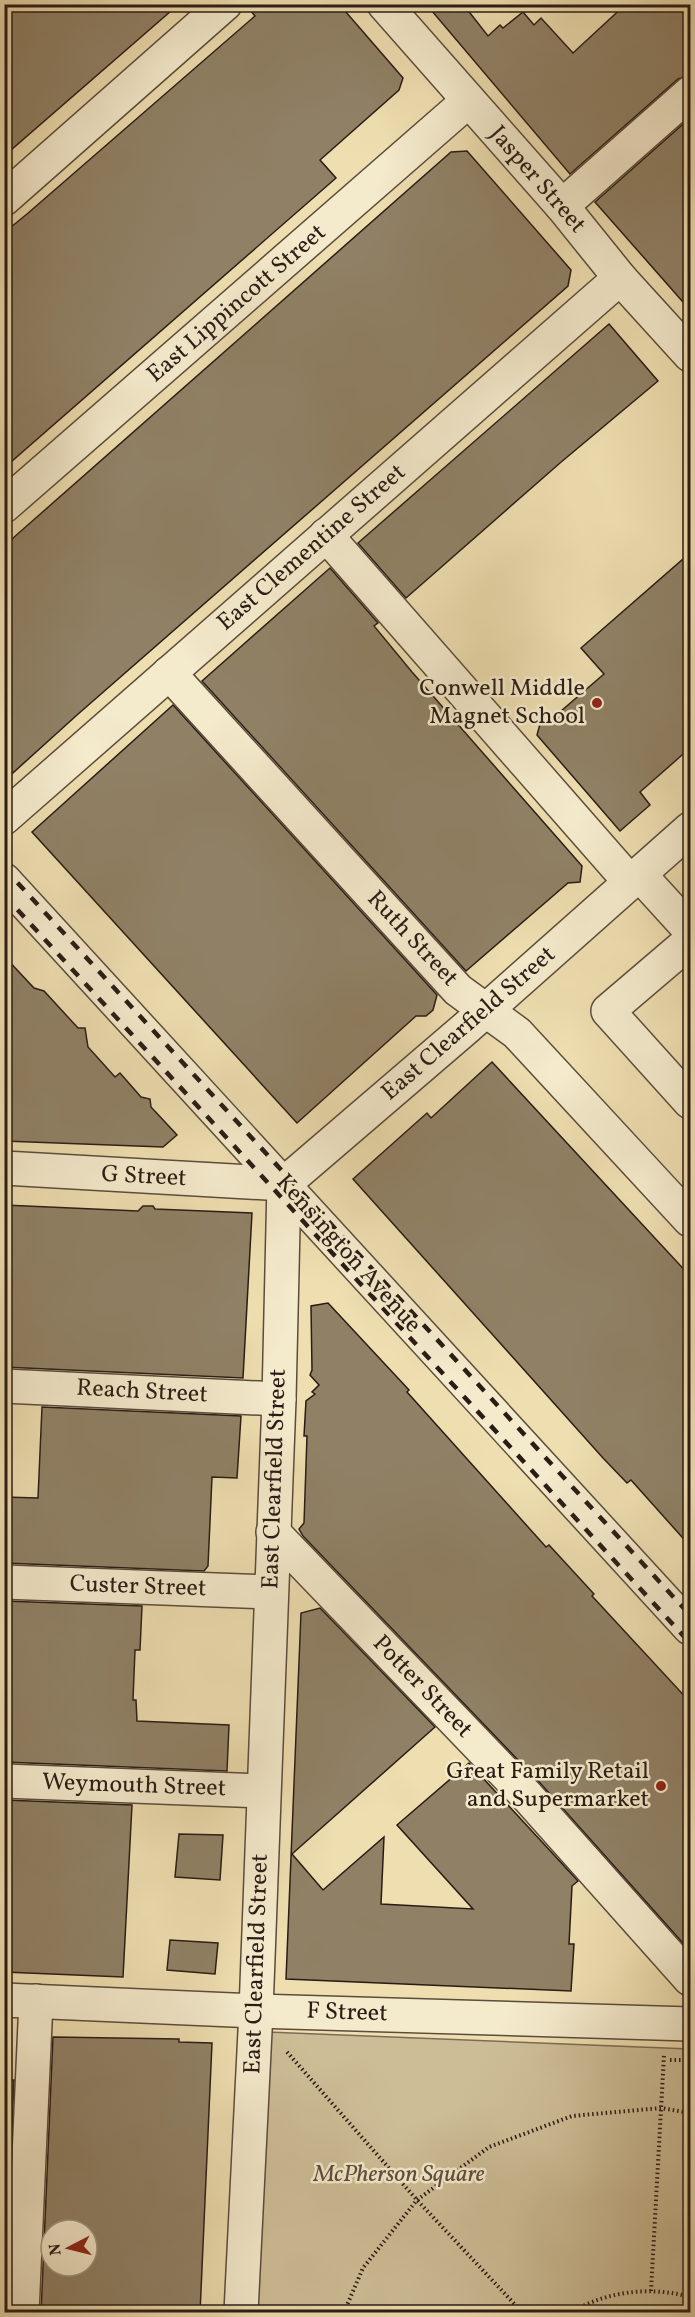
<svg xmlns="http://www.w3.org/2000/svg" width="695" height="2317" font-family="Vollkorn,serif">
<style>
.green{fill:#cdbd96;stroke:#7c6c56;stroke-width:1.5}
.building{fill:#908166;stroke:#2a1c15;stroke-width:1.5;fill-rule:evenodd}
.lines{fill:none;stroke-linecap:round;stroke-linejoin:round}
.minor-casing{stroke:#5b4c3c;stroke-width:36}
.path{stroke:#2a1c15;stroke-width:4;stroke-dasharray:1.5 3;stroke-linecap:butt}
.minor{stroke:#f4eacc;stroke-width:33}
.rail{stroke:#2a1c15;stroke-width:4.5;stroke-dasharray:10 10;stroke-linecap:butt}
.poi-dot{fill:#8f2418;stroke:#f4eacc;stroke-width:2}
.labels{text-anchor:middle;dominant-baseline:central;stroke-width:5;stroke-linejoin:round;paint-order:stroke}
.street-label{font-size:24px;fill:#2a1c15;stroke:#f4eacc}
.poi-label{font-size:24px;fill:#2a1c15;stroke:#f4eacc;text-anchor:end}
.park-label{font-size:24px;font-style:italic;fill:#5b4c3c;stroke:#f4eacc}
</style>
<rect width="100%" height="100%" fill="#eedeb0"/>
<filter id="stains"><feTurbulence type="fractalNoise" baseFrequency=".00333" numOctaves="4"/><feColorMatrix values="0 0 0 0 .2 0 0 0 0 .09 0 0 0 0 .02 0 0 0 .5 -.17"/></filter>
<radialGradient id="worn" r=".72"><stop offset=".6" stop-color="#630" stop-opacity="0"/><stop offset="1" stop-color="#630" stop-opacity=".3"/></radialGradient>
<!-- green -->
<polygon class="green" points="267,2032 690,2049 690,2312 256,2312"/>
<!-- building -->
<g class="building">
<polygon points="4,4 179,4 4,156"/>
<polygon points="245,4 339,4 403,78 399,90 320,160 336,178 4,468 4,227 11,227 27,214 255,16"/>
<polygon points="426,4 463,4 488,36 500,25 503,28 523,12 534,25 541,18 573,53 626,4 690,4 690,75 678,79 570,174"/>
<polygon points="690,118 690,310 595,202"/>
<polygon points="467,151 571,270 568,286 77,715 4,781 4,546 451,152"/>
<polygon points="609,324 658,381 560,463 406,598 358,543"/>
<polygon points="690,553 690,748 640,792 650,805 620,831 537,735 540,724 555,712 561,711 604,674 581,648"/>
<polygon points="330,568 378,623 374,626 412,672 582,866 580,882 568,883 466,971 202,681"/>
<polygon points="173,705 437,995 433,1010 426,1016 416,1016 297,1123 32,832"/>
<polygon points="4,956 34,988 44,991 78,1028 85,1028 88,1047 115,1077 120,1073 141,1097 150,1099 151,1107 177,1135 163,1147 4,1141"/>
<polygon points="492,1062 690,1276 690,1546 631,1480 627,1483 603,1458 353,1179 427,1113 431,1118"/>
<polygon points="4,1205 138,1211 143,1206 153,1206 155,1209 252,1213 243,1378 4,1367 4,1326 8,1326 10,1245 4,1245"/>
<polygon points="328,1303 409,1390 407,1392 546,1547 549,1545 594,1594 592,1596 690,1702 690,1951 541,1784 303,1536 299,1529 304,1523 307,1436 304,1436 306,1401 315,1394 312,1392 319,1385 310,1375 312,1370 311,1306"/>
<polygon points="42,1407 241,1416 237,1478 212,1477 208,1566 204,1571 4,1563 4,1497 38,1498"/>
<polygon points="4,1601 142,1606 140,1650 135,1650 133,1700 136,1700 137,1721 229,1725 227,1771 4,1762"/>
<polygon points="320,1608 435,1727 292,1854 323,1890 384,1837 381,1904 473,1909 397,1825 469,1763 578,1881 572,1886 569,1944 574,1944 571,1991 286,1979 301,1613"/>
<polygon points="4,1800 132,1805 123,1977 4,1972"/>
<polygon points="179,1834 223,1835 220,1880 175,1877"/>
<polygon points="170,1940 218,1943 215,1974 167,1970"/>
<path d="M53,2037l126,2v3l33,1 -12,270h-159zM51,2230h36v36h-36z"/>
<polygon points="4,2080 14,2080 9,2192 4,2192"/>
</g>
<g class="lines">
<defs>
<g id="minor">
<polyline points="384,4 562,206 620,278 690,355"/>
<polyline points="4,199 225,4"/>
<polyline points="562,206 690,93"/>
<polyline points="4,506 468,101"/>
<polyline points="326,535 630,882"/>
<polyline points="169,673 458,990 517,1033 690,1220"/>
<polyline points="4,818 620,278"/>
<polyline points="639,874 690,930"/>
<polyline points="4,880 690,1628"/>
<polyline points="690,941 608,1011 690,1102"/>
<polyline points="4,1168 284,1184"/>
<polyline points="4,1386 279,1399"/>
<polyline points="273,1532 527,1796 690,1979"/>
<polyline points="4,1582 271,1592"/>
<polyline points="4,1781 263,1791"/>
<polyline points="4,2000 256,2011 690,2024"/>
<polyline points="22,2312 36,2001"/>
<polyline points="241,2312 256,2011 279,1399 284,1184 467,1027 690,829"/>
</g>
</defs>
<!-- minor casing -->
<use href="#minor" class="minor-casing"/>
<!-- path -->
<g class="path">
<polyline points="287,2052 417,2200 522,2312"/>
<polyline points="670,2060 690,2060"/>
<polyline points="651,2291 664,2055"/>
<polyline points="344,2312 363,2268 417,2200 489,2147 572,2116 661,2108 690,2113"/>
<path d="M572,2312c35,-21 79,-26 118,-15"/>
</g>
<!-- minor -->
<use href="#minor" class="minor"/>
<!-- rail -->
<g class="rail">
<polyline points="4,868 690,1615"/>
<polyline points="4,895 690,1643"/>
</g>
</g>
<!-- markers -->
<g class="poi-dot">
<circle cx="597" cy="703" r="6"/>
<circle cx="661" cy="1786" r="6"/>
</g>
<g class="labels">
<!-- street labels -->
<g class="street-label">
<text transform="translate(537 180) rotate(49)">Jasper Street</text>
<text transform="translate(237 304) rotate(-41)">East Lippincott Street</text>
<text transform="translate(312 548) rotate(-41)">East Clementine Street</text>
<text transform="translate(412 939) rotate(47)">Ruth Street</text>
<text transform="translate(469 1024) rotate(-41)">East Clearfield Street</text>
<text transform="translate(144 1177) rotate(3)">G Street</text>
<text transform="translate(348 1254) rotate(48)">Kensington Avenue</text>
<text transform="translate(142 1392) rotate(3)">Reach Street</text>
<text transform="translate(275 1479) rotate(-88)">East Clearfield Street</text>
<text transform="translate(138 1587) rotate(2)">Custer Street</text>
<text transform="translate(422 1687) rotate(46)">Potter Street</text>
<text transform="translate(134 1786) rotate(2)">Weymouth Street</text>
<text transform="translate(257 1964) rotate(-88)">East Clearfield Street</text>
<text transform="translate(347 2013) rotate(2)">F Street</text>
</g>
<!-- poi labels -->
<g class="poi-label">
<text x="585" y="689">Conwell Middle<tspan x="585" dy="28">Magnet School</tspan></text>
<text x="649" y="1772">Great Family Retail<tspan x="649" dy="28">and Supermarket</tspan></text>
</g>
<!-- park labels -->
<g class="park-label">
<text x="399" y="2175">McPherson Square</text>
</g>
</g>
<!-- margin -->
<rect width="695" height="2317" fill="none" stroke="#eedeb0" stroke-width="24"/>
<rect x="6" y="6" width="683" height="2305" fill="none" stroke="#2a1c15" stroke-width="3"/>
<rect x="12" y="12" width="671" height="2293" fill="none" stroke="#2a1c15" stroke-width="1.5"/>
<!-- north arrow -->
<g transform="translate(69 2248) rotate(263)"><circle r="28" fill="#f4eacc" stroke="#a39883" stroke-width="1.5"/>
<path d="M0-4.5L10 22L0 15L-10 22Z" fill="#8f2418"/>
<text y="-9" font-size="16" font-weight="bold" text-anchor="middle" fill="#2a1c15">N</text>
</g>
<rect width="100%" height="100%" filter="url(#stains)"/>
<rect width="100%" height="100%" fill="url(#worn)"/>
</svg>
